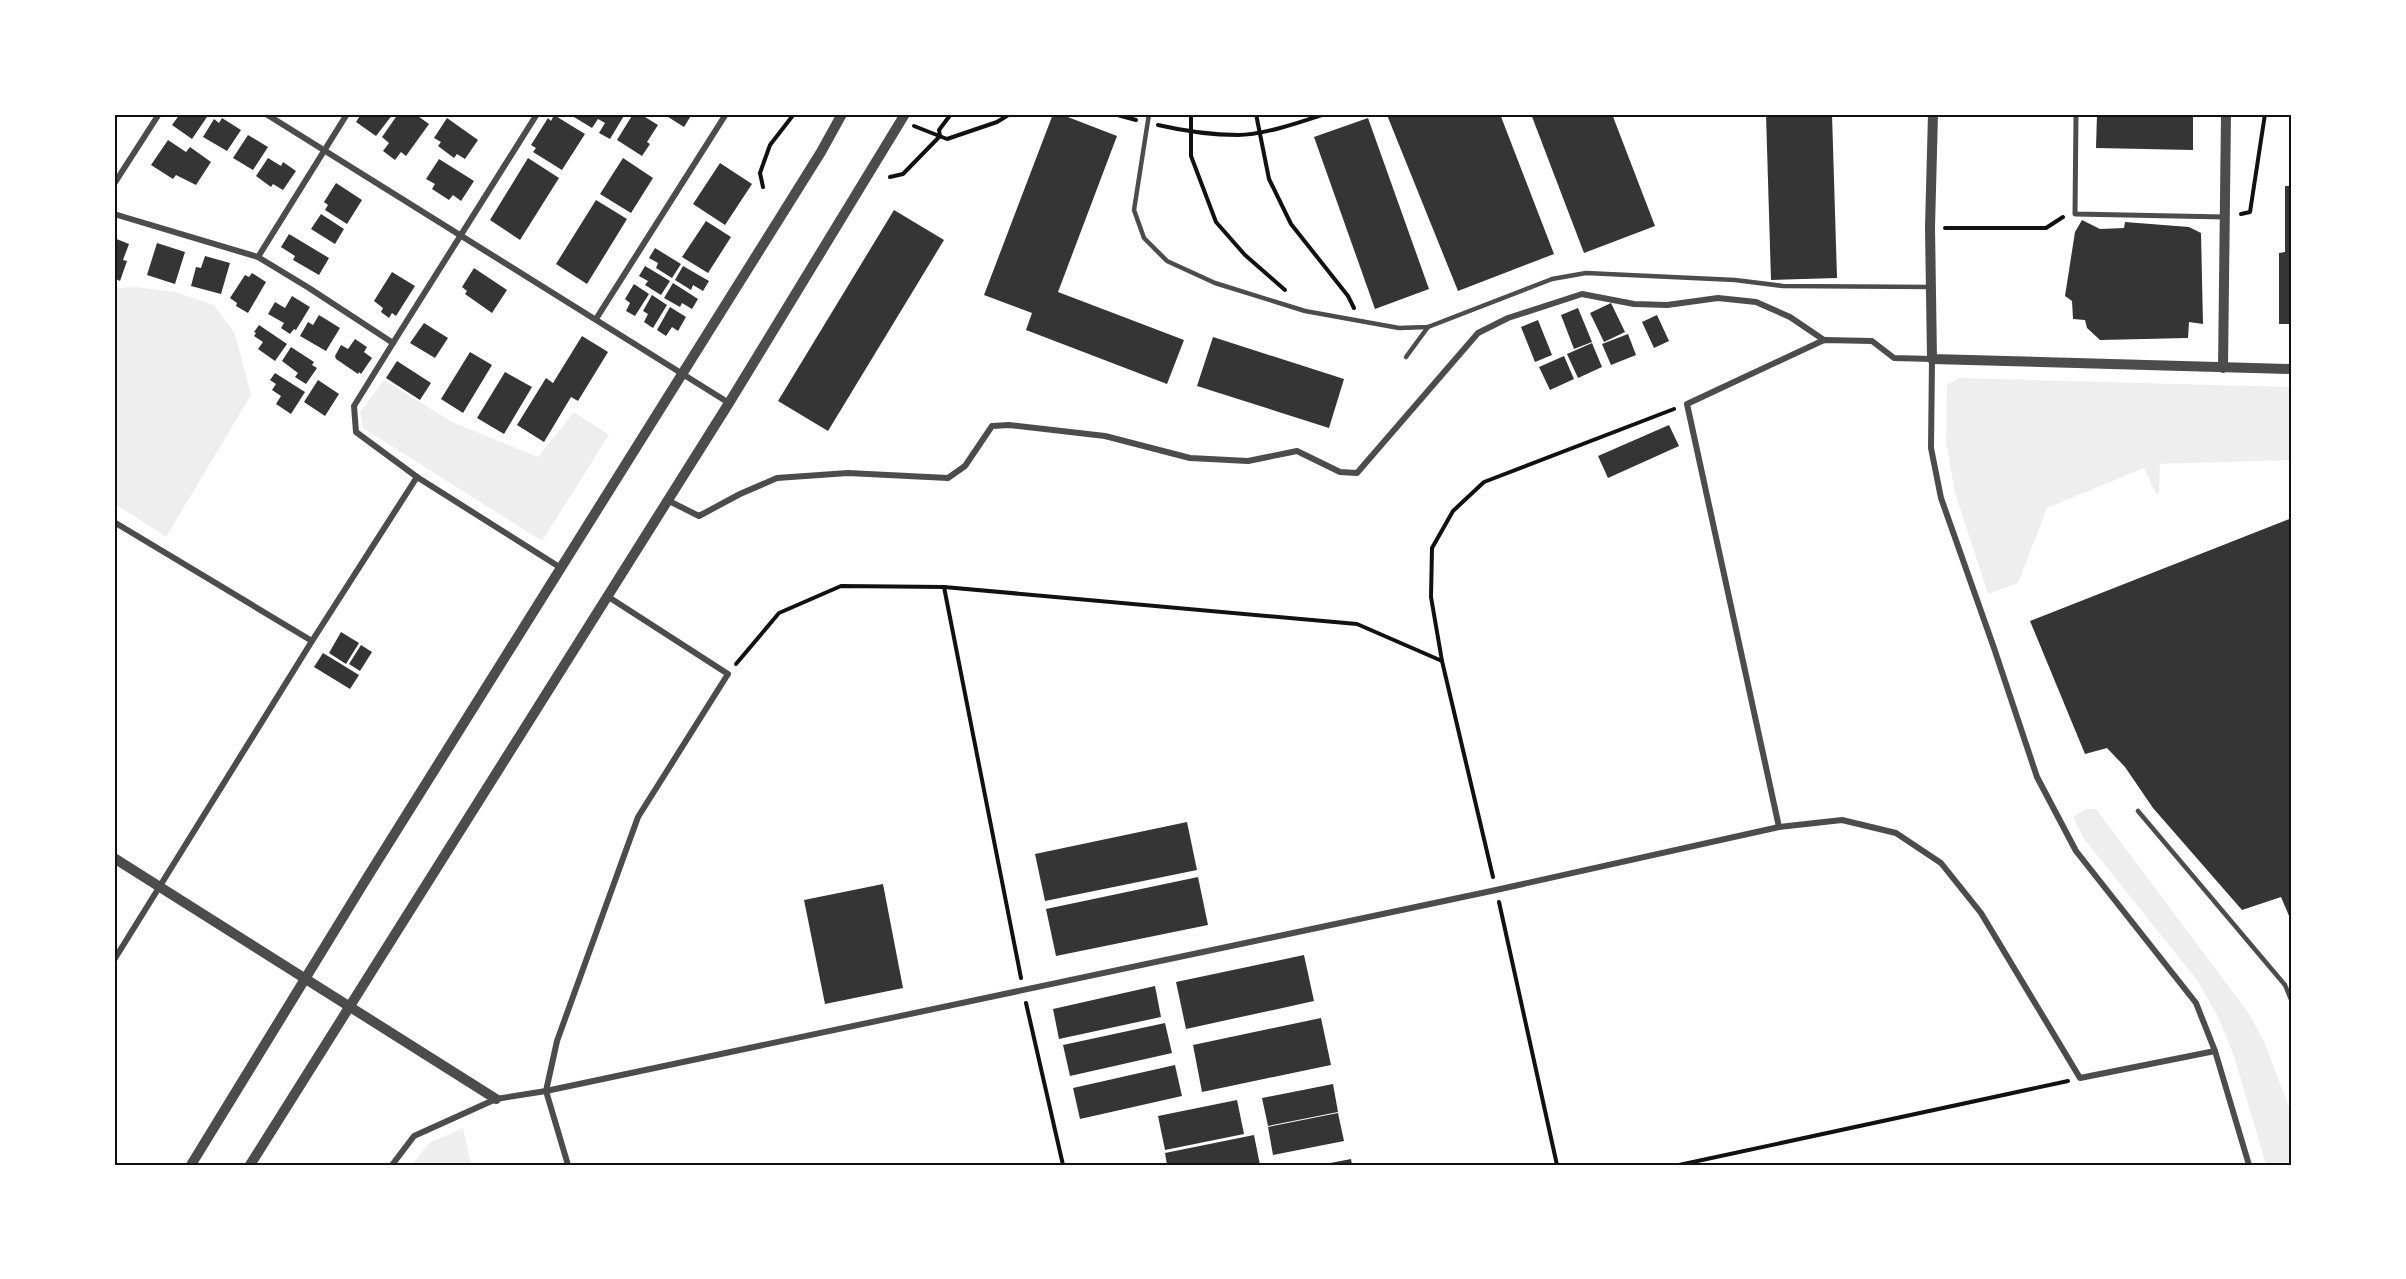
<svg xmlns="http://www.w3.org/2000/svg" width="2406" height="1279" font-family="Jost,sans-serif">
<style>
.green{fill:#eee}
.building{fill:#353535}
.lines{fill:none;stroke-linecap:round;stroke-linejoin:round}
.path{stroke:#111;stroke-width:4}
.service{stroke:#4c4c4c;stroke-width:4.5}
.pedestrian{stroke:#4c4c4c;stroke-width:5}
.minor{stroke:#4c4c4c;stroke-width:6}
.tertiary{stroke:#4c4c4c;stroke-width:10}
.neatline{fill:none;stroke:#111;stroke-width:2}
</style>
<rect width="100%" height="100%" fill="#fff"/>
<!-- green -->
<g class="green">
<polygon points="136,287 175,292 214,305 235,334 251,395 166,537 114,503 114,288"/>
<polygon points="1959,378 2292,387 2292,460 2160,464 2159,493 2156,494 2144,468 2047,508 2018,583 1988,594 1955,493 1946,442 1947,385"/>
<polygon points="384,380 452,422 538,457 574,412 609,435 542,541 363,428 360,412"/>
<polygon points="2086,809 2096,809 2250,1015 2265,1044 2292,1115 2292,1165 2266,1165 2234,1056 2218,1017 2197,980 2084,839 2073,817"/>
<polygon points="463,1128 471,1165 412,1165 429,1143"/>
</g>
<!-- building -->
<g class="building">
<polygon points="180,114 209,114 192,139 172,125"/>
<polygon points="361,114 393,114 376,136 356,122"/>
<polygon points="398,114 415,114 429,124 406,156 401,152 395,160 383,151 389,143 382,137"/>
<polygon points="569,114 625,114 610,139 599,133 605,123 598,119 592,128"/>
<polygon points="633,114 640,114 658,125 647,142 650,144 642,156 617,140"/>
<polygon points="658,114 692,114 684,127 665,115 664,117"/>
<polygon points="1053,114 1060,114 1117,136 1058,292 1184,340 1167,384 1026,330 1032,313 984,295"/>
<polygon points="1389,114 1500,114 1554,254 1458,291 1387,115"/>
<polygon points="1531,114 1612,114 1655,226 1584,253"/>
<polygon points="1766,114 1832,114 1837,278 1771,280"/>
<polygon points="2097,114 2193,114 2193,150 2096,148"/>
<polygon points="554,115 585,134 562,170 533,152 536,148 531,145 548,118 551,121"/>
<polygon points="222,118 241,130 227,151 203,137 214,119 219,123"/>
<polygon points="447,118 478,140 465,159 457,154 454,158 438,146 441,142 434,138"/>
<polygon points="1368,118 1429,289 1375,309 1314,137"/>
<polygon points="248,135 268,147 253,170 233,158"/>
<polygon points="168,140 186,152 190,147 211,162 196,185 176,175 173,179 151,165"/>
<polygon points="268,158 281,166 283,162 296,171 283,190 273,184 271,187 256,176"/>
<polygon points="528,158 559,178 520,240 490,220"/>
<polygon points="623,158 653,178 631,213 600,194"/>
<polygon points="439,159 474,181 461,201 453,195 449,200 432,189 435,184 426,179"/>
<polygon points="720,163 752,184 725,225 693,204"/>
<polygon points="336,183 362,200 347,224 325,210 328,205 324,202"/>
<polygon points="2285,186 2292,186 2292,324 2279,324 2279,253 2285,252"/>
<polygon points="596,200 627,219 587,284 556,264"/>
<polygon points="894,210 944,240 828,431 778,401"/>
<polygon points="321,214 344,229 335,244 311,229"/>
<polygon points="2082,220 2100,229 2124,228 2125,222 2189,227 2201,233 2203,324 2189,322 2188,338 2100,340 2087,328 2085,320 2073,319 2072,301 2065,296 2075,232"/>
<polygon points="706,221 731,237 708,273 682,257"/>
<polygon points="289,234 329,258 319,275 293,260 295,256 281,247"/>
<polygon points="114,238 129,244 123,260 127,261 120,281 114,278"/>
<polygon points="157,243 185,252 175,284 147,275"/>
<polygon points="655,248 681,264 672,278 656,268 658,263 649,258"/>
<polygon points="205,256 230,263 221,294 191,286 196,267 201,268"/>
<polygon points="645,266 670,281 661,295 645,285 648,281 639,276"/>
<polygon points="683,266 709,281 703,291 693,285 691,290 675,280"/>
<polygon points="474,268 507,290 492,313 465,294 467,291 462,287"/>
<polygon points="392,272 415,286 396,316 392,313 389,318 381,312 383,308 374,301"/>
<polygon points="252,273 266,282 248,313 236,306 237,303 230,298 245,275 249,277"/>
<polygon points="673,283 698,299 692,309 682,303 680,307 664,298"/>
<polygon points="634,284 649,294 635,316 626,311 630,303 625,299"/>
<polygon points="652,295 667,305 653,328 644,322 648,314 643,311"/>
<polygon points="292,296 310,307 296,330 294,329 290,334 281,328 284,323 268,314 275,302 285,308"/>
<polygon points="1611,303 1625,332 1604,342 1590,313"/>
<polygon points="670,307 686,317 678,331 672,327 666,336 657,330"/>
<polygon points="1578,308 1592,342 1574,349 1561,315"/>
<polygon points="319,315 340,328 326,351 300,336 308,322 313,325"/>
<polygon points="1657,315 1669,341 1654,348 1642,322"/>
<polygon points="1538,320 1552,355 1535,362 1521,327"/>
<polygon points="424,323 448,338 435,358 410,343"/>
<polygon points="259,325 287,344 275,361 258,349 263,342 254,336 256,333 254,332"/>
<polygon points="1628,334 1636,355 1611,365 1602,344"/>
<polygon points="582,336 608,352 578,401 571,397 544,442 517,425 546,378 553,383"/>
<polygon points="1213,337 1344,379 1329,428 1197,386"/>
<polygon points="355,339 367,347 364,352 372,358 361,374 359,372 358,374 336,359 335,356 341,345 348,349"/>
<polygon points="1592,343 1602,367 1578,378 1567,354"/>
<polygon points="291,347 314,362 312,365 317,368 306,384 295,377 298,373 282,361"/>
<polygon points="470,352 492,365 463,413 441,399"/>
<polygon points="1564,356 1574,379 1550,390 1539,367"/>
<polygon points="397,361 431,383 420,400 386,378"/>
<polygon points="505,372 532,387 504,434 477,418"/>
<polygon points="275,373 305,392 291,414 276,404 281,396 272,390 276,384 270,380"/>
<polygon points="318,380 339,394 325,416 304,402"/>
<polygon points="1669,425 1679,446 1608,478 1598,456"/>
<polygon points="2292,518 2292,923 2281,897 2242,910 2153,808 2125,767 2107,748 2085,754 2030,621"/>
<polygon points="341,632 359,643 346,664 329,653"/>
<polygon points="361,645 372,652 360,671 349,664"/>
<polygon points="323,653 359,675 350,689 314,667"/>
<polygon points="1187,822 1197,870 1045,901 1035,854"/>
<polygon points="1198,877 1208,925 1056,956 1046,909"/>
<polygon points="883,884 903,988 825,1004 804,900"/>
<polygon points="1304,955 1314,1001 1186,1029 1176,982"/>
<polygon points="1155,986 1161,1017 1059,1039 1053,1009"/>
<polygon points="1321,1018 1331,1065 1202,1092 1193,1045"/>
<polygon points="1165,1023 1172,1053 1070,1076 1063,1045"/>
<polygon points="1175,1065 1182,1096 1080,1119 1073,1088"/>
<polygon points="1333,1084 1338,1112 1268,1126 1262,1098"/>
<polygon points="1237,1100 1244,1134 1165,1150 1158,1116"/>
<polygon points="1338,1113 1344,1141 1273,1155 1268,1127"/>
<polygon points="1254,1135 1260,1165 1167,1165 1165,1153"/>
<polygon points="1351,1159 1352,1165 1325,1165 1325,1164"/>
</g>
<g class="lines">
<!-- path -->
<g class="path">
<polyline points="1114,114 1136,120"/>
<polyline points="1191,114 1191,156 1216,222 1245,255 1285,290"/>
<polyline points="1256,114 1269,179 1291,224 1348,296 1354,308"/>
<path d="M1158,125c26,6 53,10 80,10 25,0 63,-13 87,-21"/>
<polyline points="914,126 947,139 997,122 1010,114"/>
<polyline points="890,177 903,174 940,136 939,130 951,114"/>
<polyline points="763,187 760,173 770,145 794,114"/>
<polyline points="2241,214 2250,212 2265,114"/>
<polyline points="1945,228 2046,228 2063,217"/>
<polyline points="944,587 1021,978"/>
<polyline points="736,664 779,613 841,586 944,587 1357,624 1442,661"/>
<polyline points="1493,877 1442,661 1431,597 1432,548 1453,511 1484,482 1674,409"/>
<polyline points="1499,902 1557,1165"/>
<polyline points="1026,1003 1063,1165"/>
<polyline points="1679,1165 2068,1081"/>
</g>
<!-- service -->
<g class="service">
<polyline points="1149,114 1134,210 1144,238 1167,261 1215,283 1305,311 1399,328 1428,327 1552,279 1586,273 1735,280 1783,286 1931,287"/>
<polyline points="1406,357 1428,327"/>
<polyline points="2138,811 2285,985 2292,1002"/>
</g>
<!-- pedestrian -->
<polyline class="pedestrian" points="2076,114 2075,214 2225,217"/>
<!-- minor -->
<g class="minor">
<polyline points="266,114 729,403"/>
<polyline points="114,184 159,114"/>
<polyline points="114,214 258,257 309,288 393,343 537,114"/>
<polyline points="258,257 347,114"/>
<polyline points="596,319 726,114"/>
<polyline points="393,343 354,406 356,432 417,477"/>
<polyline points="667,500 699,516 740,494 777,478 848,473 948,478 965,466 992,426 1009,425 1105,436 1190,458 1248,461 1297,451 1340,472 1357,473 1478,333 1508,318 1582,294 1634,304 1667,305 1718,298 1756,302 1790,317 1824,340"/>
<polyline points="114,522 312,641"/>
<polyline points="1779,827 1687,404 1824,340 1872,341 1894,358 1932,359 1931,448 1941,498 1994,648 2037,777 2076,851 2196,1003 2215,1051 2249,1165"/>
<polyline points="114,960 312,641 417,477 561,568"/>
<polyline points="392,1165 414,1136 496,1099 546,1091 1496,890 1779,827 1842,820 1896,833 1941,863 1981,913 2080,1078 2215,1051"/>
<polyline points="568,1165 546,1091 557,1041 638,817 728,674 607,596"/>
</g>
<!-- tertiary -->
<g class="tertiary">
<polyline points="1933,114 1930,227 1932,359 2292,369"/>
<polyline points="2223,368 2226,114"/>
<polyline points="114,858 496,1099"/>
<polyline points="191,1165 365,881 821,152 842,114"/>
<polyline points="250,1165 729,403 905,114"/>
</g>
</g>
<!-- border -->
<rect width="2406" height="1279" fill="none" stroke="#ffffff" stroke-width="231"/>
<rect x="116" y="116" width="2174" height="1048" class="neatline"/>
</svg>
